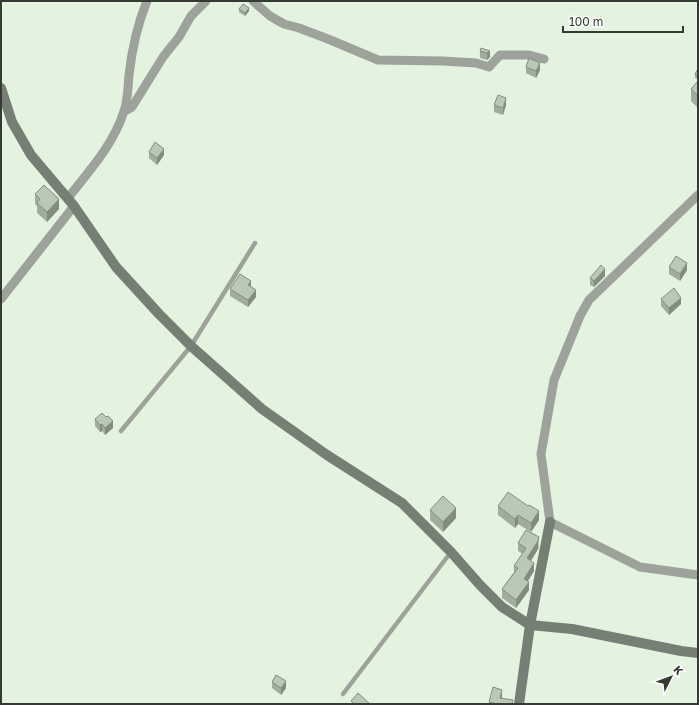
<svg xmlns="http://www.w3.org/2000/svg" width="699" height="705" font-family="'Golos Text',sans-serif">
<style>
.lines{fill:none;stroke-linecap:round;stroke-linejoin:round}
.lane{stroke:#9da39b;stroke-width:4.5}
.street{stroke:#9da39b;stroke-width:9}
.secondary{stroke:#767f73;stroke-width:10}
.wall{fill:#a0ad9c}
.shaded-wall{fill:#828d7f}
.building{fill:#bac9b5;stroke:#828d7f}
</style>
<rect width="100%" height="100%" fill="#e3f3df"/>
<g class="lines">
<!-- lane -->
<g class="lane">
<polyline points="121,431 191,346 255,243"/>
<polyline points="343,694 451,552"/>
</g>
<!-- street -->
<g class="street">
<polyline points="253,1 270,16 284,24 299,28 328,39 378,60 443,61 476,63 489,67 500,55 529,55 544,59"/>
<polyline points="125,111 132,107 163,57 179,37 191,16 206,1"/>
<polyline points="698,195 589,300 580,316 554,380 541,454 550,522 640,567 698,575"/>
<path d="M68,198c21,-27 46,-54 56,-87 4,-11 4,-25 5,-36 3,-26 8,-50 18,-74"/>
<polyline points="1,299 74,206"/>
</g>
<!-- secondary -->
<g class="secondary">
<polyline points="1,88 12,122 31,155 74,206 116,267 159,314 191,346 262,409 327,455 402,503 451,552 480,585 502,607 530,625 572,629 681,651 698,653"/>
<polyline points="519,704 530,625 550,522"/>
</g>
</g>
<!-- wall -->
<g class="wall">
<polygon points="239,9 249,11 245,16 239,12"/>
<polygon points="480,51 490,51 490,57 487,60 480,58"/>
<polygon points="526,67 540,70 536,78 526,73"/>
<polygon points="698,69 698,79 695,78 695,74"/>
<polygon points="698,81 697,107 691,101 691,89"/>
<polygon points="494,105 506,105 503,115 494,112"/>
<polygon points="149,152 164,155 157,165 149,158"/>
<polygon points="35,194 59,209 47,222 37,213 37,206 35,204"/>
<polygon points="669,267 687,270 680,281 669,274"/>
<polygon points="605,276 594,287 590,285 590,278"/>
<polygon points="251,287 256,297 248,307 230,296 230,289"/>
<polygon points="661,299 681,304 669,315 661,306"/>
<polygon points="95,419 113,428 105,435 102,431 100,432 95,426"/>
<polygon points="498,506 539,520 531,532 518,524 515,528 498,515"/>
<polygon points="430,510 456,518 443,532 430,520"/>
<polygon points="518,543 539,546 538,549 531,561 534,571 528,581 529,590 516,608 502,598 502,589 514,572 514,566 523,554 518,551"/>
<polygon points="272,682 286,688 281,695 272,688"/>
<polygon points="502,696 502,698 513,704 489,704 489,702"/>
</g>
<!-- shaded-wall -->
<g class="shaded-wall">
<polygon points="249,8 249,11 245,16 245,13"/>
<polygon points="490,51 490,57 487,60 487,53"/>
<polygon points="540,63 540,70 536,78 536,71"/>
<polygon points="698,94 698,105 697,107 697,95"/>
<polygon points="506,98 506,105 503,115 503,108"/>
<polygon points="164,149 164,155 157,165 157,158"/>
<polygon points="59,199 59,209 47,222 47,212"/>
<polygon points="687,263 687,270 680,281 680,274"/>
<polygon points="605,269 605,276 594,287 594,281"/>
<polygon points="251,281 251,287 248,285"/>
<polygon points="256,290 256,297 248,307 248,300"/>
<polygon points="681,298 681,304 669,315 669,308"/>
<polygon points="113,421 113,428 105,435 105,428"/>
<polygon points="102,424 102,431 100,432 100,425"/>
<polygon points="456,508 456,518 443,532 443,522"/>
<polygon points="539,511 539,520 531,532 531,523"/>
<polygon points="518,515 518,524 515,528 515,519"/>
<polygon points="539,537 538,549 527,567 527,558"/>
<polygon points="534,563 534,571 524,587 524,579"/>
<polygon points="529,582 529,590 516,608 516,600"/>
<polygon points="286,681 286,688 281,695 281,688"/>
<polygon points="502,690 502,696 500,704 500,698"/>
</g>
<!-- building -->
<g class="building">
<polygon points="243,4 249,8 245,13 239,9"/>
<polygon points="481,48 490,51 487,53 480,51"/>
<polygon points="529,58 540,63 536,71 526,67"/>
<polygon points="698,69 698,76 695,74"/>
<polygon points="698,81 698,94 697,95 691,89"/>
<polygon points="498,95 506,98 503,108 494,105"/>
<polygon points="155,142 164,149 157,158 149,152"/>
<polygon points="44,185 59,199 47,212 37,203 40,199 35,194"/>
<polygon points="676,256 687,263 680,274 669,267"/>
<polygon points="601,265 605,269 594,281 590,278"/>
<polygon points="240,274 251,281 248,285 256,290 248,300 230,289"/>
<polygon points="674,288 681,298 669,308 661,299"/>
<polygon points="102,413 106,417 108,416 113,421 105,428 102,424 100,425 95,419"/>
<polygon points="508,492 528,506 529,505 539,511 531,523 518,515 515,519 498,506"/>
<polygon points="443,496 456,508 443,522 430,510"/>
<polygon points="526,530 539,537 538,541 527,558 534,563 524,579 529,582 516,600 502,589 518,568 514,566 526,548 518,543"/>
<polygon points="276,675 286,681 281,688 272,682"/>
<polygon points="493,687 502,690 500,698 513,700 512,704 497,704 489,702"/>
<polygon points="358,693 370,704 354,704 351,701"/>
</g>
<!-- border -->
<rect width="699" height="705" fill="none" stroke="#353b33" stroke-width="4"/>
<!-- north arrow -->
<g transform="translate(671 677) rotate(48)" stroke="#ffffff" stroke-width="3" paint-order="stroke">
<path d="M0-3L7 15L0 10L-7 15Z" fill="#353b33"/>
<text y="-6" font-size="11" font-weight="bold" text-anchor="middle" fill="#353b33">K</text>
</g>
<!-- scale -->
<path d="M563 26v6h120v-6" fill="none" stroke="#353b33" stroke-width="2"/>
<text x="569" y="26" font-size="12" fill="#353b33" stroke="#ffffff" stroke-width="3" paint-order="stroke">100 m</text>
</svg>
